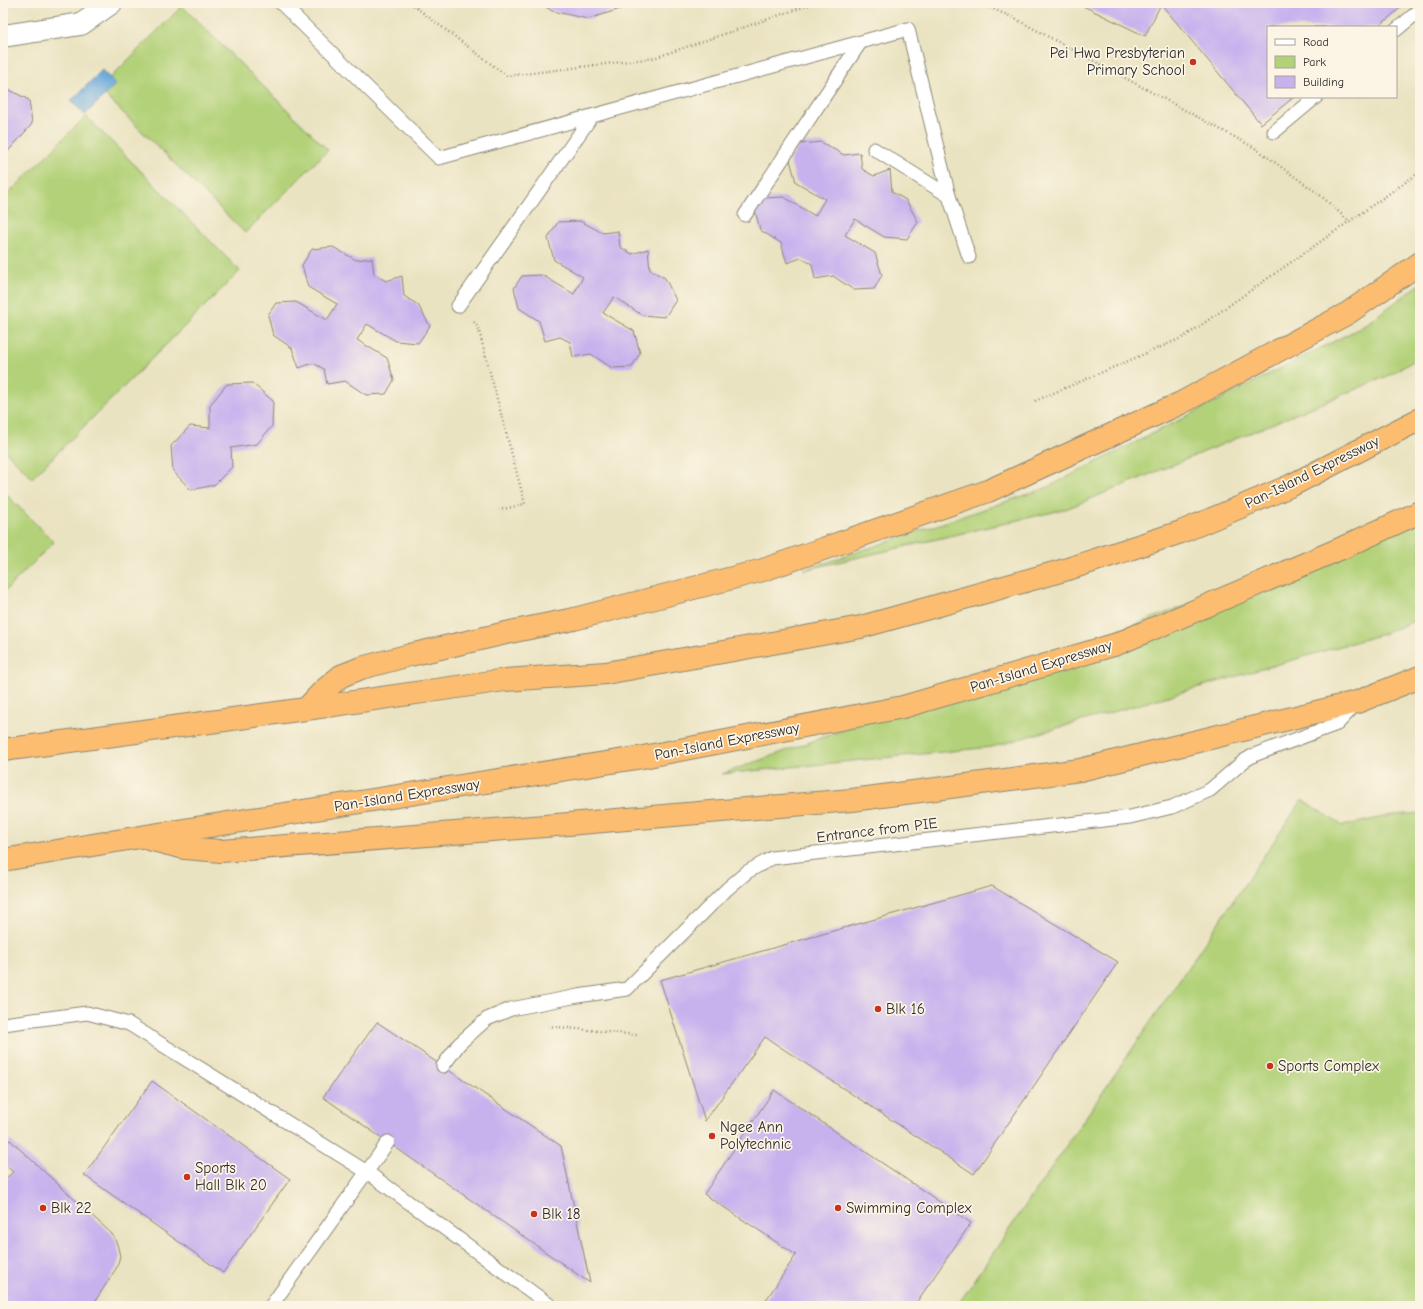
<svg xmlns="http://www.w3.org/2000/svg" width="1423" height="1309" font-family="'Comic Neue',sans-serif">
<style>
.green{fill:#b2d178;stroke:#6e7e52}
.water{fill:#66a7d9;stroke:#486982}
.building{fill:#c7b2ee}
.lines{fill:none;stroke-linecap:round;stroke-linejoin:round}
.lane-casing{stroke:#8a8776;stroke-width:15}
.street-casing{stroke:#8a8776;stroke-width:24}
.highway-casing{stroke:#8a8776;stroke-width:24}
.path{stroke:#8a8776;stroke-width:2.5;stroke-dasharray:1 3;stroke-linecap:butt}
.lane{stroke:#fff;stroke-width:13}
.street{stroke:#fff;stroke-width:22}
.highway{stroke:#fcbd6f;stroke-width:22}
.poi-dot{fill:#c8321e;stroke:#fcf5e5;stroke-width:1.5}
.labels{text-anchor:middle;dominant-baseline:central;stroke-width:3.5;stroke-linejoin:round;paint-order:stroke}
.poi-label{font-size:15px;fill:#2b2b2b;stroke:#fcf5e5;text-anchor:start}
.street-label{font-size:15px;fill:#2b2b2b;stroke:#fcf5e5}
</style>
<rect width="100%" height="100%" fill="#fcf5e5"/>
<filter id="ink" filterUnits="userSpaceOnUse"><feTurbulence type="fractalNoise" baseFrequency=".025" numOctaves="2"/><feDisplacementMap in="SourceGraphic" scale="8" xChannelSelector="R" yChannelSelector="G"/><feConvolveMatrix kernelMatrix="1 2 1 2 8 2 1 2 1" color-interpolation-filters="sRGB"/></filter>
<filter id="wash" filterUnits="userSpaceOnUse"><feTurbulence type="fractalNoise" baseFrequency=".012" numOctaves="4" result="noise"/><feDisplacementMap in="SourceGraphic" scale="16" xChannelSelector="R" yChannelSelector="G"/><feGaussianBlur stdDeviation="0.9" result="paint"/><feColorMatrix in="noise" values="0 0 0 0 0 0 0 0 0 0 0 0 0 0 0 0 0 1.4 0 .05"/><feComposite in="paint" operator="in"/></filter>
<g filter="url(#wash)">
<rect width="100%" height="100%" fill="#eae3c1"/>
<!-- green -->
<g class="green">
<polygon points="182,6 328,150 245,233 99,89"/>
<polygon points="86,116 240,271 32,478 3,449 3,199"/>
<polygon points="1420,284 1420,357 1390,375 1066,509 804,570 1046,488 1362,327"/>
<polygon points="3,491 54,542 3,593"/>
<polygon points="1420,521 1420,618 1386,633 992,747 722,774"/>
<polygon points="1302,800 1343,826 1392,815 1420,813 1420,1306 957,1306"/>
</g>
<!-- water -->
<polygon class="water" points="102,70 116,84 85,115 71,101"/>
<g id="blocks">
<!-- building -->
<g class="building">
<polygon points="540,3 640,3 588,19 552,11"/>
<polygon points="1077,3 1406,3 1378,27 1268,27 1268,97 1294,97 1261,124 1161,4 1145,36"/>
<polygon points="3,88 6,88 29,100 32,124 3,157"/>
<polygon points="821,142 844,155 860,153 862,169 874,176 890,170 892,192 906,200 918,222 907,239 884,237 855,219 845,235 875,253 882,275 874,289 854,290 833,276 815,279 812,264 801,258 787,263 781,243 760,230 755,210 764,198 784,197 815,216 825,199 796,182 790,160 800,144"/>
<polygon points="580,221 603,233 618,231 620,247 632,254 648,249 650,270 665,278 676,300 665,317 642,315 614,297 603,313 634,331 640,353 632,367 612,368 591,354 573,357 570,342 560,337 545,341 539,321 519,308 514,288 522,276 542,275 574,294 583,277 554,260 548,238 558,222"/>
<polygon points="333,247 356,260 372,258 374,274 386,281 402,276 404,296 418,305 430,326 418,343 396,341 367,324 357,340 387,358 394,380 386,394 366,395 345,381 327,384 324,369 313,363 299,368 292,348 273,335 268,315 276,303 296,302 327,320 337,304 308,287 302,265 312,249"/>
<polygon points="252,383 273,401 272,426 257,444 231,448 232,467 214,485 191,490 173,471 171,446 190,426 210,428 210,405 227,384"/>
<polygon points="992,886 1118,962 974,1174 765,1037 705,1121 660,980"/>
<polygon points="377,1022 561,1146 590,1283 323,1097"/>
<polygon points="152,1081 290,1179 223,1273 84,1175"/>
<polygon points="774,1090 971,1223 914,1306 762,1306 796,1255 704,1194"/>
<polygon points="10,1140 112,1234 117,1244 120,1256 117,1267 92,1306 3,1306 3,1181 13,1172 3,1163 3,1147"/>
</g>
</g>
</g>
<g filter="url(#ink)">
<use href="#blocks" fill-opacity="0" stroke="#8a8776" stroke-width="1"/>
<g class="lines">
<defs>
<g id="lane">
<polyline points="281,3 439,158 908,29 949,196 874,149"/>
<polyline points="1396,30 1420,10"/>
<polyline points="1274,132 1316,97"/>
<polyline points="949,196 969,257"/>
<polyline points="745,215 860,43"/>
<polyline points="458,306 592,116"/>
<polyline points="3,1024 87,1013 129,1024 367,1172 551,1306"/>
<polyline points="443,1066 459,1044 487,1019 511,1009 578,996 627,989 727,889 747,872 772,858 1130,817 1172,807 1210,790 1244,761 1254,755 1337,724 1356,704"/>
<polyline points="271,1306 388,1142"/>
</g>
<polyline id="street" points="3,36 81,24 111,3"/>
<g id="highway">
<polyline points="306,709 323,691 341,676 361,668 410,655 515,631 574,619 763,570 988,491 1181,403 1348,313 1420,263"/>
<polyline points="3,750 306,709 505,680 606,673 861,627 1068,569 1181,532 1290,486 1420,419"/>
<polyline points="149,839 185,848 221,851 545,826 852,800 1080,770 1357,702 1420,677"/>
<polyline points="3,860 140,837 643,757 903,707 1117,644 1342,548 1420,512"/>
</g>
</defs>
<!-- lane casing -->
<use href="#lane" class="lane-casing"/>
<!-- street casing -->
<use href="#street" class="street-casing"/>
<!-- highway casing -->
<use href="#highway" class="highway-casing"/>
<!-- path -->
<g class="path">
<polyline points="410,3 507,76 654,58 815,3"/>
<polyline points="979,3 1012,17 1255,148 1320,195 1349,221"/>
<polyline points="474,322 478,327 525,504 499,510"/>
<polyline points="1035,401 1184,337 1420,172"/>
<polyline points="548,1026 637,1035"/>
</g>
<!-- lane -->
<use href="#lane" class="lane"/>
<!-- street -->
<use href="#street" class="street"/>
<!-- highway -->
<use href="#highway" class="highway"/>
</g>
</g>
<!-- markers -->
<g class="poi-dot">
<circle cx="1193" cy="62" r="4"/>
<circle cx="878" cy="1009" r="4"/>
<circle cx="1270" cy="1066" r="4"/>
<circle cx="712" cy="1136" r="4"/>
<circle cx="187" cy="1177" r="4"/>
<circle cx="43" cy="1208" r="4"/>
<circle cx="838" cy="1208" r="4"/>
<circle cx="534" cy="1214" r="4"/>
</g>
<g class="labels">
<!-- poi labels -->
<g class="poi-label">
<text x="1185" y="53" text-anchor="end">Pei Hwa Presbyterian<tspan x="1185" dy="17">Primary School</tspan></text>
<text x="886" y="1009">Blk 16</text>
<text x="1278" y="1066">Sports Complex</text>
<text x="720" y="1127">Ngee Ann<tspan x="720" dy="17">Polytechnic</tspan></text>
<text x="195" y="1168">Sports<tspan x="195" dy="17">Hall Blk 20</tspan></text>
<text x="51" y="1208">Blk 22</text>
<text x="846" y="1208">Swimming Complex</text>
<text x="542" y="1214">Blk 18</text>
</g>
<!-- street labels -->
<g class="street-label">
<text transform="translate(1312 472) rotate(-26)">Pan-Island Expressway</text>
<text transform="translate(1041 666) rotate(-17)">Pan-Island Expressway</text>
<text transform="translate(727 741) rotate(-11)">Pan-Island Expressway</text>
<text transform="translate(407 795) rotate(-9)">Pan-Island Expressway</text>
<text transform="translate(877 830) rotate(-7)">Entrance from PIE</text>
</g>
</g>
<!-- margin -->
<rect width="1423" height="1309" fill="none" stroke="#fcf5e5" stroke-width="16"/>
<!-- legend -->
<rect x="1267" y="26" width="130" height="72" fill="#fcf5e5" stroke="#a8a49b"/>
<rect x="1275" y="39" width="20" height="6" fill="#ffffff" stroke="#a8a49b"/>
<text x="1303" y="46" font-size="12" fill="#2b2b2b">Road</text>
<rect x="1275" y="56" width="20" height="12" fill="#b2d178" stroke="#a8a49b"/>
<text x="1303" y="66" font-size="12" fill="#2b2b2b">Park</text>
<rect x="1275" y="76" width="20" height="12" fill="#c7b2ee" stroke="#a8a49b"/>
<text x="1303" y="86" font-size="12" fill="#2b2b2b">Building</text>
</svg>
